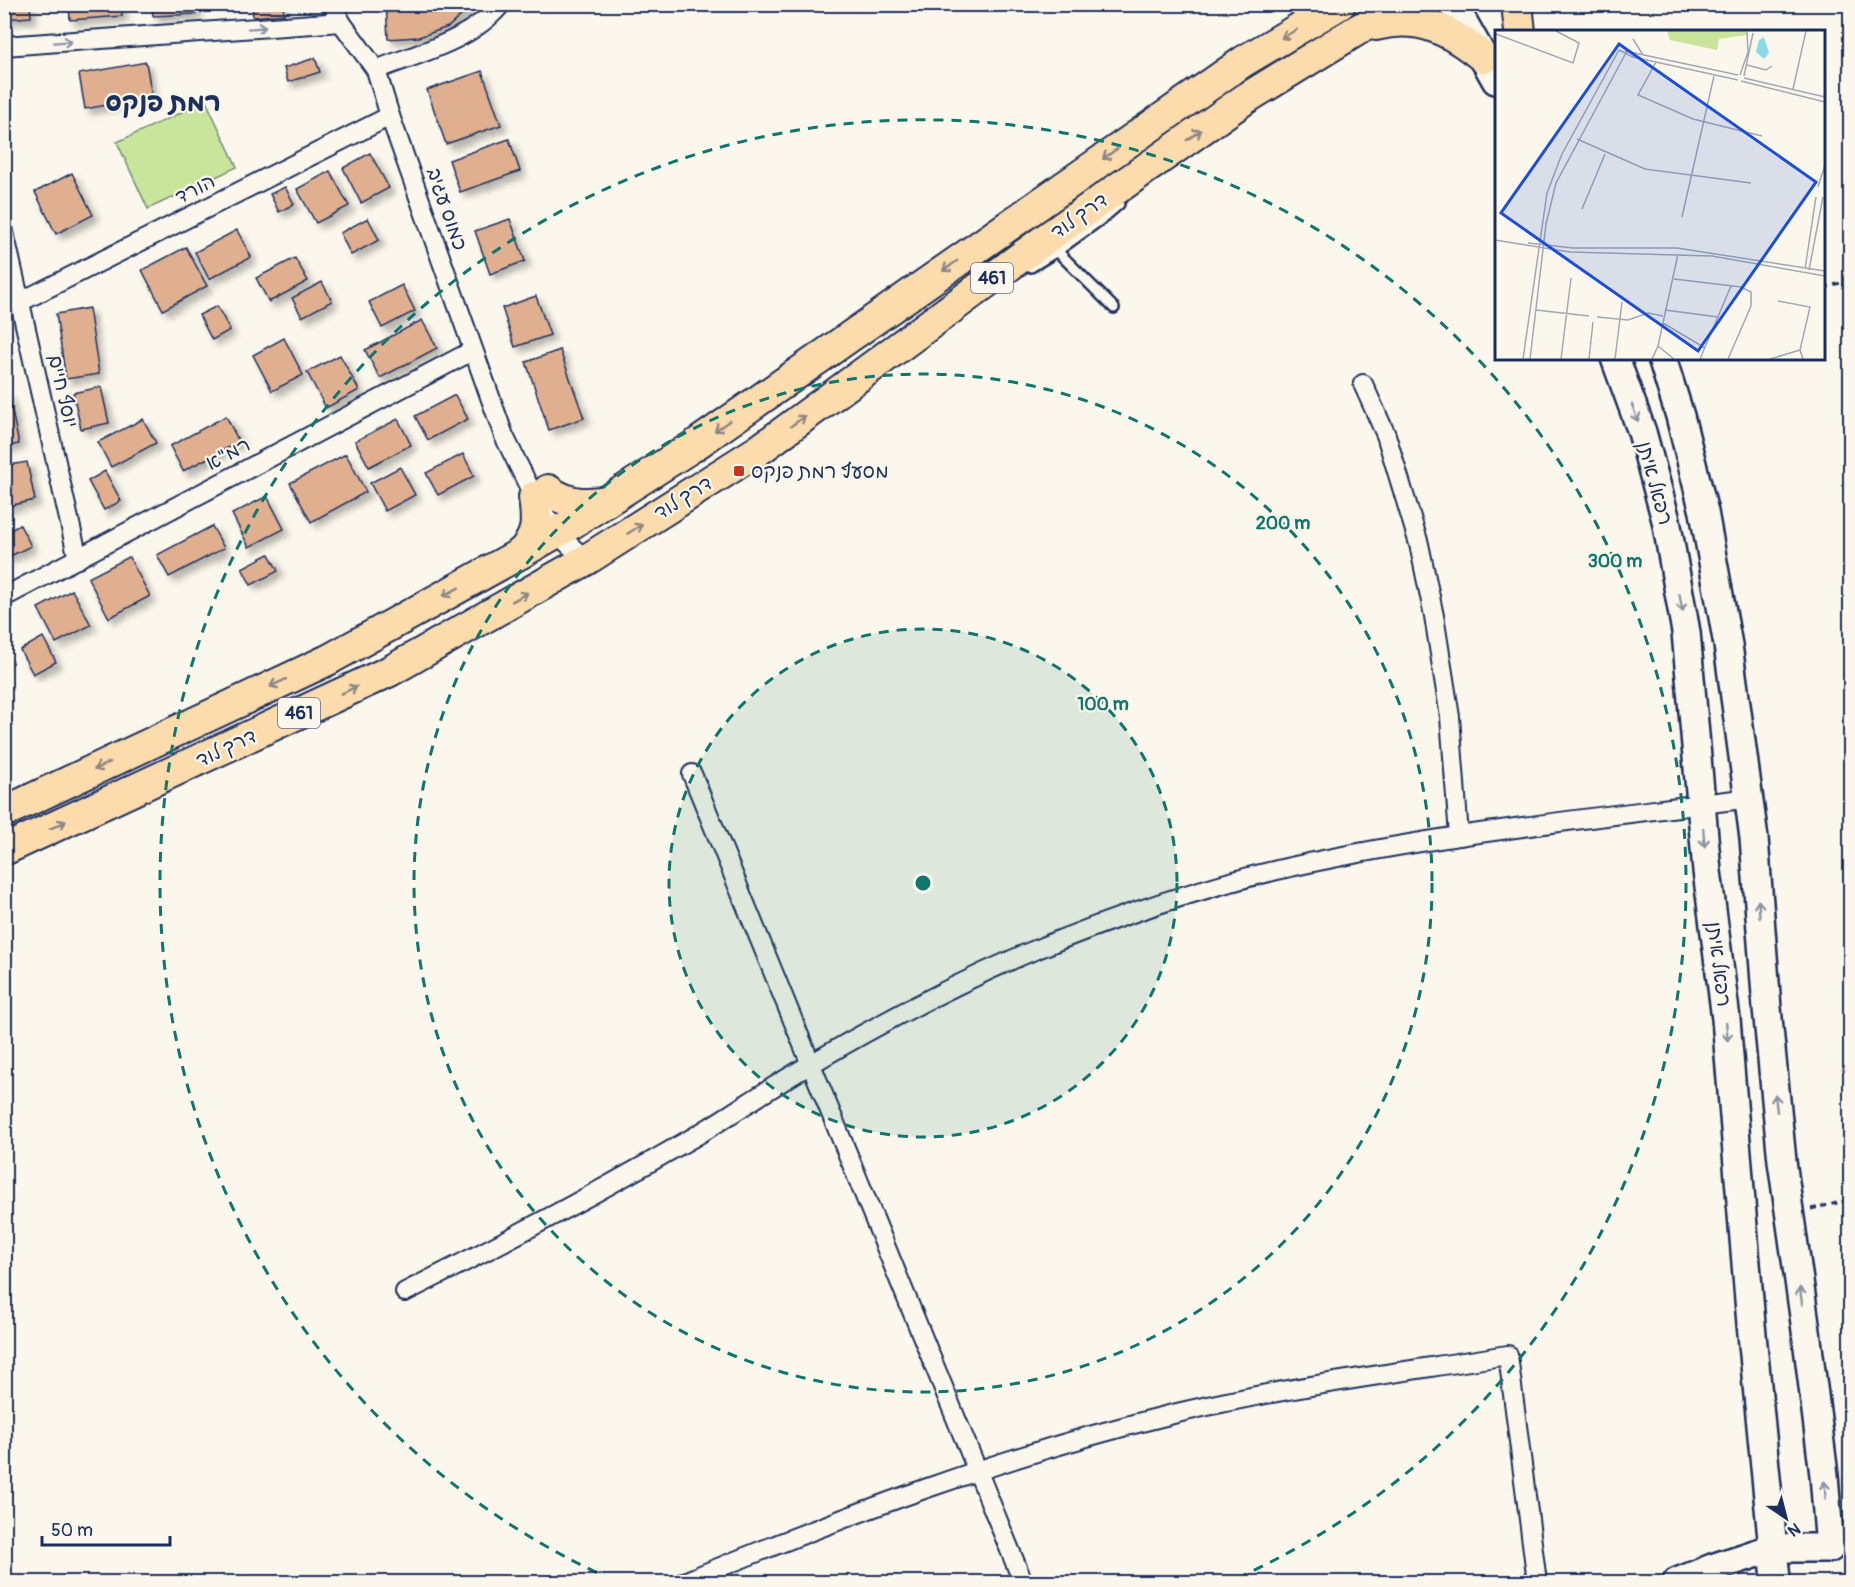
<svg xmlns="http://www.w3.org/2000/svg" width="1855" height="1587" font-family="Pangolin,'Playpen Sans Hebrew',sans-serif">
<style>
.green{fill:#c9e49b;stroke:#728a7c;stroke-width:1.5}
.building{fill:#dfaf90;stroke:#1b2f5e;stroke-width:1.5;filter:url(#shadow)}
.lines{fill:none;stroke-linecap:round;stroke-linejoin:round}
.lane-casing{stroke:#1b2f5e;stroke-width:14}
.street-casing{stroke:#1b2f5e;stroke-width:22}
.secondary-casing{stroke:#1b2f5e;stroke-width:32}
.primary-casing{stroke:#1b2f5e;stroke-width:34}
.path{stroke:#1b2f5e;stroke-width:3;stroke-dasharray:6 4.5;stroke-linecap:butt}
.lane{stroke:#fbf7ec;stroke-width:9}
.street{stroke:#fbf7ec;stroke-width:18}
.secondary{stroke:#fbf7ec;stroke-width:27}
.primary{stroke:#fcdcac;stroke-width:30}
.oneway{stroke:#8b93a5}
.oneway2{stroke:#8c8685}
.ring{fill:none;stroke:#0f766e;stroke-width:3;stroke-dasharray:10 8}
.poi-dot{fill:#c8321e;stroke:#fbf7ec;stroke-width:2}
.labels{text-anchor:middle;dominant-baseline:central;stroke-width:4.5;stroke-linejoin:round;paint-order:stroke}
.shield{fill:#fbf7ec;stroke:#5e6b89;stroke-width:1.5}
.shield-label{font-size:18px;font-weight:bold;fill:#1b2f5e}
.street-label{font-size:20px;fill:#1b2f5e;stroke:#fbf7ec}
.poi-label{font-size:20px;fill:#1b2f5e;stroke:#fbf7ec;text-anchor:start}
.district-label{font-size:26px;font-weight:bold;fill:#1b2f5e;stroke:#fbf7ec}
.inset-road{fill:none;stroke:#a1a7b3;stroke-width:1.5}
.view{fill:#1d4ed8;fill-opacity:0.15;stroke:#1d4ed8;stroke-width:3}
.inset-edge{fill:none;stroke:#1b2f5e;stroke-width:3}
.centre{fill:#0f766e;stroke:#fbf7ec;stroke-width:3}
.ring-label{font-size:18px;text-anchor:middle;font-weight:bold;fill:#0f766e;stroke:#fbf7ec;stroke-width:4.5;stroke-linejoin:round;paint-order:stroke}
</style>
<defs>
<filter id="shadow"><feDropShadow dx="5.5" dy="5.5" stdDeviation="3" flood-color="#0004"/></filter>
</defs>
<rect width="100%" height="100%" fill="#fbf7ec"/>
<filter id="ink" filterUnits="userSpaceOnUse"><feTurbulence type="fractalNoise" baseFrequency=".0167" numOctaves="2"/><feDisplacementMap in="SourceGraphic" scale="12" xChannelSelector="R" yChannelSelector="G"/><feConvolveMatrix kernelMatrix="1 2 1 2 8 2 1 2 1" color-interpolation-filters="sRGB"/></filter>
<g filter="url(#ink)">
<!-- green -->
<polygon class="green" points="206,101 237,167 148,209 117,142"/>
<!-- building -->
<g class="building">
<polygon points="4,4 30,4 31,17 4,19"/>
<polygon points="69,4 121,4 122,16 70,20"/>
<polygon points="152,4 195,4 196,14 153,16"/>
<polygon points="252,4 283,4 284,14 253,17"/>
<polygon points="386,4 469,4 471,7 448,27 419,37 388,39"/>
<polygon points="315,58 320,72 288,82 284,68"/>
<polygon points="146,62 152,97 85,109 79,74"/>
<polygon points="482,71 501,125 446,144 427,90"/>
<polygon points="509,139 520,171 460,192 449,160"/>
<polygon points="370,153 389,188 361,203 343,168"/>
<polygon points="330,171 349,206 316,223 297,189"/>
<polygon points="72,173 93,215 56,234 35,192"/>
<polygon points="285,187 294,204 279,212 270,194"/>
<polygon points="368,218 379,240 351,255 340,233"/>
<polygon points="510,219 525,261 490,274 475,231"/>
<polygon points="237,230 251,257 209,279 195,252"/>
<polygon points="186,247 207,286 163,310 142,270"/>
<polygon points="295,258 308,281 269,302 256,278"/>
<polygon points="322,282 332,301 302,317 292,298"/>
<polygon points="402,285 415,311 382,328 369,302"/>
<polygon points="536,296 550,335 515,347 502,308"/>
<polygon points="217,306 230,330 212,340 199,315"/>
<polygon points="89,308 99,374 66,379 56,314"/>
<polygon points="422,320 437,348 380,378 365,350"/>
<polygon points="284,338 303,375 272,391 253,355"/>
<polygon points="560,350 584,418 549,430 526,362"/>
<polygon points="340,355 359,390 326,408 307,372"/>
<polygon points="101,387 109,423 81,429 73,393"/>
<polygon points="8,393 19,444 4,447 4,394"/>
<polygon points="455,395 468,419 428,440 415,416"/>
<polygon points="226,416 239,442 183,471 170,446"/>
<polygon points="143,419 156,443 111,467 98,442"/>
<polygon points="398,419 411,445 369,467 355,441"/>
<polygon points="346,454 366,492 311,522 290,483"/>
<polygon points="463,454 474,476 438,495 426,473"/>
<polygon points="27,462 35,500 4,507 4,466"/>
<polygon points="400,467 415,495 385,511 370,483"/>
<polygon points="105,471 121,501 104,510 88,481"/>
<polygon points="267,496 284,529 249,547 232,514"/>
<polygon points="20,525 31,546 4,559 4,533"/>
<polygon points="212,526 224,548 169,577 157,555"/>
<polygon points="269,554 278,571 251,585 242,568"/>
<polygon points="129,557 150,596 109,618 88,578"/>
<polygon points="72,590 91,625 56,643 38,608"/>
<polygon points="43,637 56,662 33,674 20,650"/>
</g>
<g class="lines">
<defs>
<g id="lane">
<polyline points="1057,251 1104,217 1119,204"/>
<polyline points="1031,267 1057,251 1114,308"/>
</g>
<g id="street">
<polyline points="333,4 341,22 376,70 390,116 504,436 534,497 556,533 586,560"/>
<polyline points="4,46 341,22"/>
<path d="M376,70c42,-17 95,-29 125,-66"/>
<polyline points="4,232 78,559"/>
<polyline points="20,302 390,116"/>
<polyline points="1363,384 1386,435 1419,544 1434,616 1450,717 1459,836"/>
<polyline points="4,597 472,351"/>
<polyline points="692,774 1023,1582"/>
<path d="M405,1292c98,-49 194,-100 289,-155 40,-24 77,-50 117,-73 69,-41 140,-78 214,-110 87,-36 178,-68 270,-88 149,-33 302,-48 454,-68"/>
<path d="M684,1582c160,-66 321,-127 489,-168 110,-27 223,-41 335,-59l29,227"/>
</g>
<g id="secondary">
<polyline points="1453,4 1496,80"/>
<polyline points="1615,358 1642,432 1666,520 1686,632 1707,871 1726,1019 1751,1324 1776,1579"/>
<polyline points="1662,358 1680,416 1704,512 1728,645 1754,838 1767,1008 1782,1161 1805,1323 1824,1475 1830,1548"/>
<polyline points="1677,1582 1712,1568 1773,1548 1830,1548"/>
</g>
<g id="primary">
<polyline points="1517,4 1520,32"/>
<path d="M1376,25c44,-11 74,5 108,33"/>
<path d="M548,490c19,14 36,15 59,11"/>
<path d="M521,553c18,-18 16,-32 13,-56"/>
<polyline points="4,812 328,660 521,553 571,524 695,445 1244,61 1340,4"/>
<polyline points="4,850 390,671 586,560 759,450 1044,240 1245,99 1359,29 1404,4"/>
</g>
</defs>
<!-- lane casing -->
<use href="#lane" class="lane-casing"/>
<!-- street casing -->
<use href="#street" class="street-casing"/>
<!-- secondary casing -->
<use href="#secondary" class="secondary-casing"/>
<!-- primary casing -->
<use href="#primary" class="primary-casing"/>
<!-- path -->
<g class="path">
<polyline points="1824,288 1850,280"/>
<polyline points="1811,1209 1850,1200"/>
</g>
<!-- lane -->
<use href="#lane" class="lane"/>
<!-- street -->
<use href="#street" class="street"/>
<!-- secondary -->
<use href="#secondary" class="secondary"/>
<!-- primary -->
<use href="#primary" class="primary"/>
</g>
<!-- one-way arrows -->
<defs><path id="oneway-shaft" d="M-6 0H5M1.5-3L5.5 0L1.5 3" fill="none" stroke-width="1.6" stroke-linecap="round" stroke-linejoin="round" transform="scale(1.5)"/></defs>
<g class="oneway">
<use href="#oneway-shaft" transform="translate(257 28) rotate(-4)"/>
<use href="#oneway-shaft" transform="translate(63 42) rotate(-4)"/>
<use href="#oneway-shaft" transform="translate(1635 413) rotate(70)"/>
<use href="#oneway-shaft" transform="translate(1681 603) rotate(80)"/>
<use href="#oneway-shaft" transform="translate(1704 838) rotate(85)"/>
<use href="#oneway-shaft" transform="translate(1759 909) rotate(-94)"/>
<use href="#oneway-shaft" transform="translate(1727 1032) rotate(85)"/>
<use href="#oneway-shaft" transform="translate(1776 1103) rotate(-96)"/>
<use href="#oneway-shaft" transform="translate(1801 1296) rotate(-98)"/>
<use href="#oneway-shaft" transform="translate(1825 1490) rotate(-94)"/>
</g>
<g class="oneway2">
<use href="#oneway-shaft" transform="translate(1289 34) rotate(150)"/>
<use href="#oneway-shaft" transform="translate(1194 135) rotate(-35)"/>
<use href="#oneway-shaft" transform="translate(1110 154) rotate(145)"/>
<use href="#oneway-shaft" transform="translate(950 266) rotate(145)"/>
<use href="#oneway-shaft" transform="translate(798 421) rotate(-36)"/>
<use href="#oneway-shaft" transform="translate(722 426) rotate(145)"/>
<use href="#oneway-shaft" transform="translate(635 529) rotate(-32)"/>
<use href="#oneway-shaft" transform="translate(451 592) rotate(151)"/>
<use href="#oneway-shaft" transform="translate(520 597) rotate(-29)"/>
<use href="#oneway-shaft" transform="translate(278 683) rotate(155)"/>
<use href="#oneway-shaft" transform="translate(349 690) rotate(-25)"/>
<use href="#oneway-shaft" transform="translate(102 766) rotate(155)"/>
<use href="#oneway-shaft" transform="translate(58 825) rotate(-25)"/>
</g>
</g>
<!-- distance rings -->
<circle cx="923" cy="883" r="254" fill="#0f766e" fill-opacity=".12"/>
<g class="ring">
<circle cx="923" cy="883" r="254"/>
<circle cx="923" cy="883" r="509"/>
<path d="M613 1580A763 763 0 1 1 1233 1580"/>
</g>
<!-- markers -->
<rect class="poi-dot" x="733" y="465" width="12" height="12" rx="3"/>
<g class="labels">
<!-- shield labels -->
<g class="shield">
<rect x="971" y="263" width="42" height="30" rx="4.5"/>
<rect x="278" y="698" width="42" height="30" rx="4.5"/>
</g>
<g class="shield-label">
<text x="992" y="278">461</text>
<text x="299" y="713">461</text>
</g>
<!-- street labels -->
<g class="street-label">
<text transform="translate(195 189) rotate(-27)">הורד</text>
<text transform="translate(447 209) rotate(71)">כמוס עגיב</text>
<text transform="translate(1079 216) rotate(-35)">דרך לוד</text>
<text transform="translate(63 391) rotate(77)">יוסף חיים</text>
<text transform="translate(228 454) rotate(-28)">רמ"א</text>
<text transform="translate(1655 483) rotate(75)">רפאל איתן</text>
<text transform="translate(683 498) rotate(-32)">דרך לוד</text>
<text transform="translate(226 748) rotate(-25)">דרך לוד</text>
<text transform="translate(1719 964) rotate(83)">רפאל איתן</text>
</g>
<!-- poi labels -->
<g class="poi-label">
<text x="751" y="471">מסעף רמת פנקס</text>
</g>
<!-- district labels -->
<g class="district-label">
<text x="163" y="103">רמת פנקס</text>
</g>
</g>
<!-- overview -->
<g transform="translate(1495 30)">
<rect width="330" height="330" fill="#fbf7ec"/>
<path d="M172,1h80v4l-28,4 -2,11 -47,-10z" fill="#c9e49b"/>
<path d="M269,7l5,16 -5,6 -8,-7 3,-12z" fill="#8bdaea"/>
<path class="inset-road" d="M1,4l77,29 6,-20 -23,-12M138,9l10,16M124,20l14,7 105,23M130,21l113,24M161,32l-18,33 55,24 69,17M252,35l19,5 6,-4M245,45l8,-23 -1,-20M249,46l9,-43M249,48l81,19M246,51l84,21M298,59l13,-58M82,109l68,30 106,14M323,157l7,-22M87,179l23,-55M187,187l32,-141M0,210l75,12 142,4 113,20M33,213l45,5h104l148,23M310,239l11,-72M314,240l14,-73M179,249l67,8 10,5v14l-23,53M283,271l32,6 -10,43 3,9M41,280l53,6M170,280l53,7M102,287l31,3 20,-7 15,3M168,293l42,25M163,316l16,13M28,329l24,-166 15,-39 57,-104M35,329l16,-135 10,-41 71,-132M66,329l10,-81M94,329l4,-37M120,329l7,-57M157,329l6,-13 20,-92M205,329l31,-73M275,329l30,-9"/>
<path class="view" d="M124,14l197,138 -118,169 -197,-138z"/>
<rect width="330" height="330" class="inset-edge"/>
</g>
<circle cx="923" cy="883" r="9" class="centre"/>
<g class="ring-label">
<text x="1283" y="529">200 m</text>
<text x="1615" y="567">300 m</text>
<text x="1103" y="710">100 m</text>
</g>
<!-- margin -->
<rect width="1855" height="1587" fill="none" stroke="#fbf7ec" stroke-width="24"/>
<rect x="12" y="12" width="1831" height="1563" fill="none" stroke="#1b2f5e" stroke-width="2" filter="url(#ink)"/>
<!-- north arrow -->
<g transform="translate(1786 1518) rotate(145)" stroke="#fbf7ec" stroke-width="4.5" paint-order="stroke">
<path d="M0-4.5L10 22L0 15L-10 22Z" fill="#1b2f5e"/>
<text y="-9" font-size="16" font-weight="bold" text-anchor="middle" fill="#1b2f5e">N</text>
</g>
<!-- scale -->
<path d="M42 1536v9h128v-9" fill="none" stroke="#1b2f5e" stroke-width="3"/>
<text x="51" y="1536" font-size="18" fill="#1b2f5e" stroke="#fbf7ec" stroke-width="4.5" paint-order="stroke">50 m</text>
</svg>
